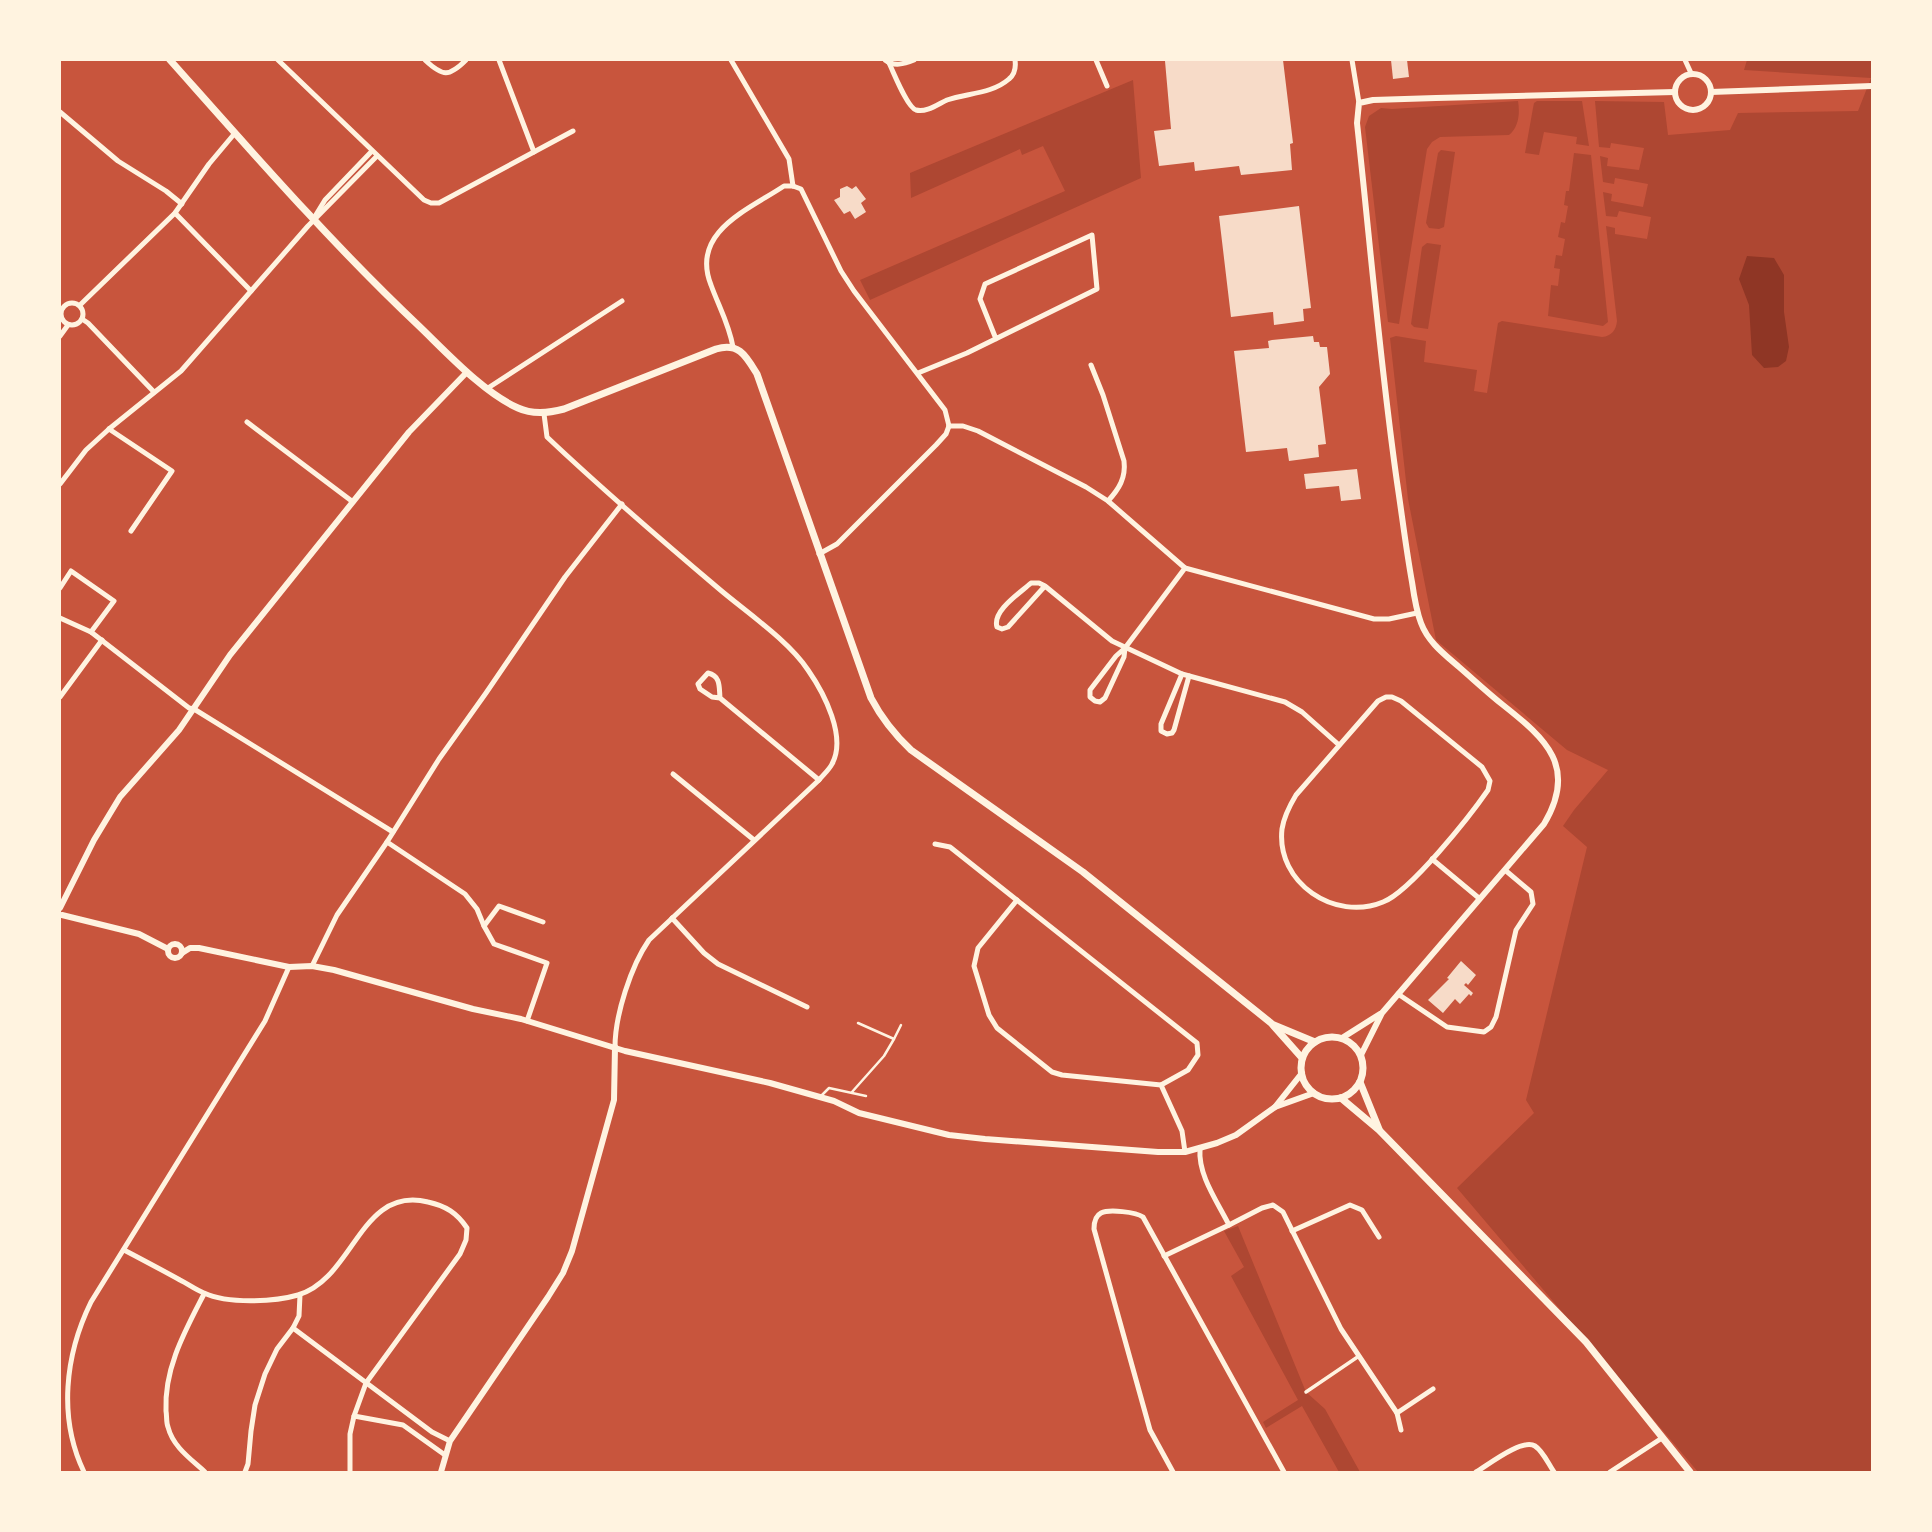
<svg xmlns="http://www.w3.org/2000/svg" width="1932" height="1532" font-family="'Archivo Narrow',sans-serif">
<style>
.green{fill:#ae4732}
.water{fill:#8f3625}
.building{fill:#f7dbc8}
.lines{fill:none;stroke-linecap:round;stroke-linejoin:round}
.service{stroke:#fff3e0;stroke-width:2.5}
.pedestrian{stroke:#fff3e0;stroke-width:3.5}
.minor{stroke:#fff3e0;stroke-width:5}
.tertiary{stroke:#fff3e0;stroke-width:6}
.secondary{stroke:#fff3e0;stroke-width:7}
</style>
<rect width="100%" height="100%" fill="#c8553d"/>
<!-- green -->
<g class="green">
<path d="M1747,60h125l-1,16 1,1v1395h-174l-241,-284 77,-75 -8,-13 61,-253 -24,-21 11,-16 34,-40 -41,-20 -131,-110 -28,-141 -18,-161 6,-2 30,5 -2,21 53,8 -3,21 13,2 11,-70 4,-2 100,16c10,-1 14,-7 15,-16l-11,-95 9,2v6l32,5 4,-22 -32,-6 -2,6 -11,-1 -3,-24 9,2 -1,7 32,6 5,-23 -33,-6 -1,6 -11,-2 -3,-26 8,2 -1,8 32,4 5,-22 -33,-5 -1,5 -11,-1 -4,-46 69,1 4,33 62,-5 8,-17 120,-2 13,-33 -127,-8z"/>
<polygon points="1133,80 1141,178 870,300 860,280 1065,191 1043,146 1022,155 1020,149 911,198 910,173"/>
<path d="M1518,101c2,12 1,26 -9,34l-69,2 -8,5 -5,7 -28,175 -11,-2 -23,-195 4,-11 12,-8 11,1z"/>
<polygon points="1537,101 1582,101 1589,146 1576,144 1577,137 1544,132 1539,155 1525,153 1533,108 1534,103"/>
<polygon points="1441,150 1455,152 1444,227 1439,229 1429,228 1426,223 1438,153"/>
<polygon points="1574,153 1591,155 1608,322 1603,326 1548,316 1551,285 1558,286 1560,269 1554,268 1556,255 1562,256 1565,239 1558,237 1561,222 1565,223 1568,206 1564,205 1566,191 1569,191"/>
<polygon points="1427,243 1441,245 1428,329 1414,327 1411,324 1422,247"/>
<polygon points="1238,1226 1306,1392 1325,1409 1360,1472 1339,1472 1302,1406 1266,1428 1263,1422 1298,1400 1231,1276 1244,1267 1224,1231"/>
</g>
<!-- water -->
<polygon class="water" points="1747,256 1774,258 1784,275 1784,312 1789,347 1786,361 1778,367 1764,368 1752,355 1749,305 1739,279"/>
<!-- building -->
<g class="building">
<polygon points="1178,60 1283,60 1293,143 1290,144 1292,170 1241,175 1239,166 1195,171 1194,162 1159,166 1154,131 1171,129 1165,61"/>
<polygon points="1391,60 1407,60 1409,77 1393,79"/>
<polygon points="847,186 852,189 856,186 866,199 861,203 866,212 855,219 850,211 844,214 834,200 840,197 840,189"/>
<polygon points="1299,206 1311,308 1303,309 1304,321 1274,325 1273,312 1231,317 1219,216"/>
<polygon points="1313,336 1314,342 1319,342 1320,347 1327,347 1330,374 1319,387 1326,444 1318,445 1319,457 1289,461 1287,448 1246,452 1234,351 1269,348 1268,341 1272,340"/>
<polygon points="1357,469 1361,499 1341,501 1339,486 1306,489 1304,474"/>
<polygon points="1461,961 1476,975 1468,985 1466,983 1464,985 1473,993 1471,996 1469,994 1460,1004 1455,999 1443,1013 1428,1000 1449,979 1447,978"/>
</g>
<g class="lines">
<!-- service -->
<g class="service">
<polyline points="894,1039 901,1025"/>
<polyline points="852,1092 884,1056 894,1039 858,1023"/>
<polyline points="822,1095 829,1088 866,1096"/>
</g>
<!-- pedestrian -->
<polyline class="pedestrian" points="1306,1392 1359,1356"/>
<!-- minor -->
<g class="minor">
<polyline points="278,60 424,200 431,203 439,203 573,131"/>
<path d="M425,60c18,17 24,17 41,0"/>
<polyline points="499,60 534,152"/>
<polyline points="731,60 789,159 793,186"/>
<path d="M885,60c9,7 19,4 29,0"/>
<polyline points="1096,60 1107,86"/>
<polyline points="1352,60 1359,103"/>
<polyline points="1685,60 1691,73"/>
<path d="M889,63c5,10 18,44 27,47 10,3 22,-6 31,-10 20,-7 45,-6 62,-21 6,-5 7,-12 6,-19"/>
<polyline points="60,112 118,161 166,191 182,204"/>
<polyline points="793,186 801,189 841,271 854,291 945,410 949,426"/>
<polyline points="175,213 251,291"/>
<polyline points="314,218 325,200 372,151"/>
<circle cx="72" cy="314" r="11"/>
<polyline points="80,305 175,213 209,164 235,133"/>
<polyline points="82,319 88,323 154,392"/>
<polyline points="60,336 68,325"/>
<path d="M733,347c-4,-23 -14,-40 -22,-62 -21,-53 37,-75 73,-99h9"/>
<path d="M1091,365l12,30 21,66c2,17 -5,28 -16,40"/>
<polyline points="918,373 967,353 1097,289 1092,235 985,284 980,299 996,339"/>
<polyline points="488,388 622,301"/>
<path d="M544,414l3,23c55,52 113,102 171,151 28,24 70,52 90,82 16,23 39,67 24,94 -3,6 -9,11 -13,16l-170,160c-18,26 -34,75 -34,107"/>
<polyline points="247,422 353,502"/>
<polyline points="949,426 963,426 978,431 1086,487 1108,501 1185,568 1374,619 1389,619 1417,613"/>
<polyline points="109,429 172,471 131,531"/>
<polyline points="60,484 86,450 109,429 181,371 308,226 377,156"/>
<polyline points="819,554 837,544 936,445 946,434 949,426"/>
<path d="M1045,586l-37,41 -6,2 -5,-2c-5,-16 23,-34 34,-44h8l6,3 67,55 70,33 103,28 17,10 37,33"/>
<polyline points="60,588 71,571 114,601 91,632"/>
<polyline points="60,618 91,632 189,708 194,709 393,832"/>
<polyline points="1125,648 1124,657 1105,698 1100,702 1095,701 1090,697 1090,690 1116,656 1125,648 1185,568"/>
<polyline points="1182,674 1161,724 1161,731 1167,734 1172,733 1174,730 1189,676"/>
<polyline points="60,697 102,640"/>
<path d="M1386,697h6l9,4 81,66 8,14 -2,9c-18,26 -78,102 -105,112 -48,20 -107,-19 -101,-73 2,-13 8,-24 14,-34l82,-94z"/>
<path d="M720,698l-8,-1 -12,-8 -2,-5 10,-11c13,3 11,14 12,25l99,82"/>
<polyline points="673,774 754,840"/>
<polyline points="387,842 465,894 477,909 484,926"/>
<polyline points="935,844 950,847 1197,1043 1198,1055 1188,1070 1161,1085"/>
<polyline points="1432,859 1480,899"/>
<polyline points="1017,900 978,948 974,966 989,1015 997,1028 1052,1072 1062,1075 1161,1085 1182,1131 1185,1152"/>
<polyline points="672,918 704,953 718,964 807,1007"/>
<polyline points="312,966 337,915 387,842 439,759 486,693 565,577 622,504"/>
<polyline points="1398,994 1447,1027 1484,1032 1491,1027 1496,1017 1516,930 1533,904 1531,892 1505,870"/>
<polyline points="527,1021 547,963 494,944 484,926 499,906 543,922"/>
<polyline points="1229,1225 1262,1208 1273,1205 1283,1212 1341,1329 1397,1413 1401,1430"/>
<polyline points="1292,1231 1350,1205 1362,1210 1379,1237"/>
<path d="M124,1250c19,10 38,20 56,30 8,4 16,10 24,13 23,11 70,9 94,2 56,-16 62,-110 130,-93 18,4 29,11 39,26l-1,12 -6,14 -94,129 -12,33 -4,18v38"/>
<path d="M1164,1256l65,-31c-12,-24 -31,-50 -29,-76"/>
<path d="M204,1294c-19,37 -40,74 -38,117 1,5 0,11 2,16 5,20 23,32 37,45"/>
<polyline points="293,1328 432,1432 450,1441"/>
<polyline points="1397,1413 1433,1389"/>
<polyline points="354,1416 403,1425 445,1455"/>
<path d="M84,1472c-26,-54 -19,-117 7,-170l174,-281 24,-54"/>
<polyline points="245,1472 248,1464 251,1431 255,1405 265,1374 277,1349 293,1328 299,1316 300,1295"/>
<path d="M1173,1472l-23,-42 -56,-201c0,-6 1,-13 7,-16 8,-4 35,-1 42,4l141,255"/>
<path d="M1476,1472c12,-7 46,-34 59,-26 8,5 14,19 19,26"/>
<polyline points="1610,1472 1662,1438"/>
</g>
<!-- tertiary -->
<g class="tertiary">
<circle cx="1693" cy="92" r="18"/>
<polyline points="1711,92 1872,86"/>
<polyline points="60,908 94,840 120,797 179,730 230,655 409,432 467,372"/>
<polyline points="62,915 139,934 168,949"/>
<circle cx="175" cy="951" r="7"/>
<polyline points="182,953 190,948 199,948 289,967 312,966 334,970 473,1009 521,1019 625,1051 770,1083 834,1101 859,1113 949,1135 985,1139 1158,1152 1185,1152 1217,1143 1236,1135 1275,1107 1314,1093"/>
<polyline points="1342,1038 1380,1014"/>
<path d="M1361,1055l21,-42 162,-189c34,-57 2,-85 -41,-119 -15,-12 -29,-25 -44,-38 -15,-13 -31,-25 -38,-44 -5,-13 -7,-27 -9,-41 -6,-33 -10,-67 -15,-100 -17,-119 -27,-240 -40,-359l2,-20 14,-3 63,-2 239,-6"/>
<polyline points="1275,1107 1302,1073"/>
<polyline points="441,1472 450,1441 548,1297 563,1273 572,1251 614,1100 615,1047"/>
</g>
<!-- secondary -->
<g class="secondary">
<path d="M170,60c81,91 161,183 250,267 27,26 64,66 98,81 15,7 31,5 46,1l152,-60c23,-7 30,7 41,25l114,324c11,21 23,36 40,52l172,122 188,151 31,35"/>
<polyline points="1274,1025 1315,1042"/>
<circle cx="1332" cy="1068" r="31"/>
<polyline points="1360,1082 1379,1129"/>
<polyline points="1341,1098 1379,1130 1586,1342 1690,1472"/>
</g>
</g>
<!-- border -->
<rect width="1932" height="1532" fill="none" stroke="#fff3e0" stroke-width="122"/>
</svg>
